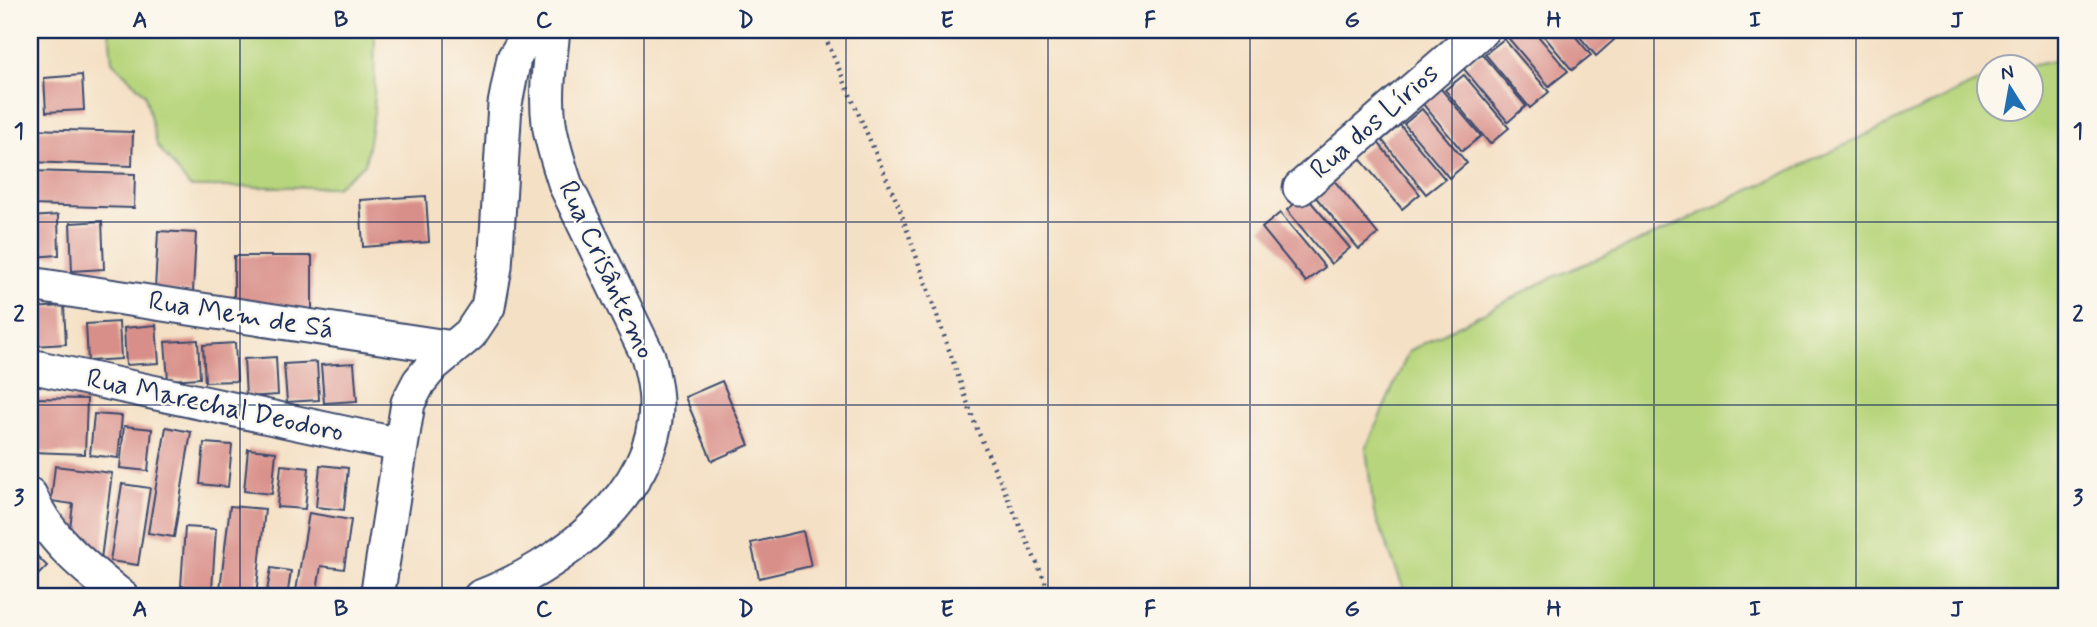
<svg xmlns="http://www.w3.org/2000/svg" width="2097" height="627" font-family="Mynerve,sans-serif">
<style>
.green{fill:#b7d57c;stroke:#69826d;stroke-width:2}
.building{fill:#d98f89}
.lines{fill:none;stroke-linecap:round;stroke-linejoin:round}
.street-casing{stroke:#3c4a6d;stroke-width:37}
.path{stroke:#3c4a6d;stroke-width:4.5;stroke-dasharray:2 5;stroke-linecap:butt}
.street{stroke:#fff;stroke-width:33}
.grid{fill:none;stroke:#1b2f5e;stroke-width:2;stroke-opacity:0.55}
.labels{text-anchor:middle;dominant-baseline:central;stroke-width:5;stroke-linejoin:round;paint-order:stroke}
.street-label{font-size:28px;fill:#1b2f5e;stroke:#fbf7ec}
.neatline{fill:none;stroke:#1b2f5e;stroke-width:2.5}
.grid-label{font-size:23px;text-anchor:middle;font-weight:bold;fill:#1b2f5e}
</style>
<rect width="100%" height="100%" fill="#fbf7ec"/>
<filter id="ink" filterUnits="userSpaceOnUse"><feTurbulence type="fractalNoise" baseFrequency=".0143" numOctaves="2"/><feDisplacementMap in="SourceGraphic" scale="14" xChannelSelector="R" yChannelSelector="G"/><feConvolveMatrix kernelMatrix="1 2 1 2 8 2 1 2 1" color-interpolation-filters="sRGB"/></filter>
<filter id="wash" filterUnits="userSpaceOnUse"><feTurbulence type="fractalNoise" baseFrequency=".00686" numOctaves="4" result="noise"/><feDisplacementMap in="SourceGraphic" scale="28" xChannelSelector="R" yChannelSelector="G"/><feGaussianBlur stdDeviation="1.57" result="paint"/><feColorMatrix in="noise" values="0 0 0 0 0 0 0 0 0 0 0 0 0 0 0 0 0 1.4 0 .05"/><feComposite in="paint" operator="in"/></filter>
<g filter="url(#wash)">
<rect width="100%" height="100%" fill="#f4e0c4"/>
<!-- green -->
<g class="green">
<polygon points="109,30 375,30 374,112 365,164 336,187 190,187 157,145 145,94 112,61"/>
<polygon points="2067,58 2067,597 1407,597 1374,513 1366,448 1409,351 1549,279 1659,233 1988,77 1988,108 2030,108 2030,66"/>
</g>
<g id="blocks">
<!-- building -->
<g class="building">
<polygon points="1508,30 1533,30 1568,71 1549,86 1504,33"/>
<polygon points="1539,30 1570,30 1591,55 1572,70"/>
<polygon points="1574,30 1605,30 1614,40 1596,56"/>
<polygon points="1504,39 1549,92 1530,108 1485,54"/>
<polygon points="1481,53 1526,106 1508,122 1463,68"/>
<polygon points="82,75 84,110 46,112 44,78"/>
<polygon points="1464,75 1509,128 1490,144 1445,90"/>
<polygon points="1435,82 1481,136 1462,151 1417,97"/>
<polygon points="1422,109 1467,163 1449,178 1404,124"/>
<polygon points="1400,125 1445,179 1426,194 1382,140"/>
<polygon points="30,129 133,132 132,166 30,162"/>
<polygon points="1376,140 1420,194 1402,209 1357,155"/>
<polygon points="30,171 135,174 134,208 30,205"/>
<polygon points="1333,179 1378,234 1359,249 1314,195"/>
<polygon points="1305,195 1350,248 1331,264 1287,210"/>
<polygon points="426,196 429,242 363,247 360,200"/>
<polygon points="1280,213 1325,267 1306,282 1262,228"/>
<polygon points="58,215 59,255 32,257 31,217"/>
<polygon points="102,221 104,269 72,271 70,223"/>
<polygon points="158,231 196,233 193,292 155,290"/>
<rect x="234" y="256" width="78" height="54"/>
<polygon points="64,306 66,344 34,346 31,308"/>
<polygon points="119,322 121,359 88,361 86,324"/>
<polygon points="156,325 159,363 126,365 124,328"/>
<polygon points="198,340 200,378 168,380 165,342"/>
<polygon points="235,343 237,381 205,382 203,345"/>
<polygon points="276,357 278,395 246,397 244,359"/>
<polygon points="317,362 319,400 287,402 284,364"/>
<polygon points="354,363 357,401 324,403 321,365"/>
<polygon points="722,381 749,445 712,461 685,397"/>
<polygon points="33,398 87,399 85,454 32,452"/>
<polygon points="94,414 122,416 118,458 90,455"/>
<polygon points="124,426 152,429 148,471 120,468"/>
<polygon points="166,427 191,432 174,537 148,533"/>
<polygon points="204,443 232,445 228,487 200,484"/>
<polygon points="248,449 276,452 272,494 244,491"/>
<polygon points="281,465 309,468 305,509 277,507"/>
<polygon points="320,465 348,468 344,510 316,507"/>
<polygon points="55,466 112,473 100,567 69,536 73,504 51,501"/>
<polygon points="122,484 150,488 138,565 110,561"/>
<polygon points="230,506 265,509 256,597 219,597"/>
<polygon points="309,513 351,520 344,569 321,566 316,597 295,597"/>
<polygon points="185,527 216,529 212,589 181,586"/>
<polygon points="803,531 811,566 759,578 751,543"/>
<polygon points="30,549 47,566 30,583"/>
<polygon points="271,568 291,571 287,597 266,597"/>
</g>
</g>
</g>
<g filter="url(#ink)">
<use href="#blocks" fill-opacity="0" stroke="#3c4a6d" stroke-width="2"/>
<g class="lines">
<defs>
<g id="street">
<polyline points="1300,188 1482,30"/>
<polyline points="30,284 453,348"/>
<polyline points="30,366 400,445"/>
<path d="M30,495c18,44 56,73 92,102"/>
<polyline points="377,597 408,403 419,382 433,365 470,334 488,307 495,267 505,104 514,58 531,30"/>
<path d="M480,597c78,-29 176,-102 176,-193 0,-17 -4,-33 -8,-48l-82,-170c-7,-21 -14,-42 -17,-63 -4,-31 1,-63 4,-93"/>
</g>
</defs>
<!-- street casing -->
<use href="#street" class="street-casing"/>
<!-- path -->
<polyline class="path" points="822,30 899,207 976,427 1052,597"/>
<!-- street -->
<use href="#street" class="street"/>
</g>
</g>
<!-- grid -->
<path class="grid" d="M240,30v567M442,30v567M644,30v567M846,30v567M1048,30v567M1250,30v567M1452,30v567M1654,30v567M1856,30v567M30,222h2037M30,405h2037"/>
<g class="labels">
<!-- street labels -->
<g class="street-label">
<text transform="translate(1375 122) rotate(-41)">Rua dos Lírios</text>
<text transform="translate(606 270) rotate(65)">Rua Crisântemo</text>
<text transform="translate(241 316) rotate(9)">Rua Mem de Sá</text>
<text transform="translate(215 406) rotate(12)">Rua Marechal Deodoro</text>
</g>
</g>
<!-- margin -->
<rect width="2097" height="627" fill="none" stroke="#fbf7ec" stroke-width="77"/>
<!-- north arrow -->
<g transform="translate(2010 88) rotate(349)"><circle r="33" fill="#fbf7ec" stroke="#a1a7b3" stroke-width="2"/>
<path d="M0-5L12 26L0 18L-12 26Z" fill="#1f6fb2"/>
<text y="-10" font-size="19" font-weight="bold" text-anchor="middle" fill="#1b2f5e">N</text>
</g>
<rect x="38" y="38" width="2020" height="550" class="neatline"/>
<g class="grid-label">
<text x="140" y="27">A</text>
<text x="341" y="27">B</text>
<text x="544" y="27">C</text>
<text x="746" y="27">D</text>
<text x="947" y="27">E</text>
<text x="1150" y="27">F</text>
<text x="1352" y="27">G</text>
<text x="1554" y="27">H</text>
<text x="1755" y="27">I</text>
<text x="1957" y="27">J</text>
<text x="19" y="138">1</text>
<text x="2078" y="138">1</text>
<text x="19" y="321">2</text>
<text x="2078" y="321">2</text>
<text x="19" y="505">3</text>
<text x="2078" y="505">3</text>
<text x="140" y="616">A</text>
<text x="341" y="616">B</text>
<text x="544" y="616">C</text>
<text x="746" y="616">D</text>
<text x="947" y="616">E</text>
<text x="1150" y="616">F</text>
<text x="1352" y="616">G</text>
<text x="1554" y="616">H</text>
<text x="1755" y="616">I</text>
<text x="1957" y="616">J</text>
</g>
</svg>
